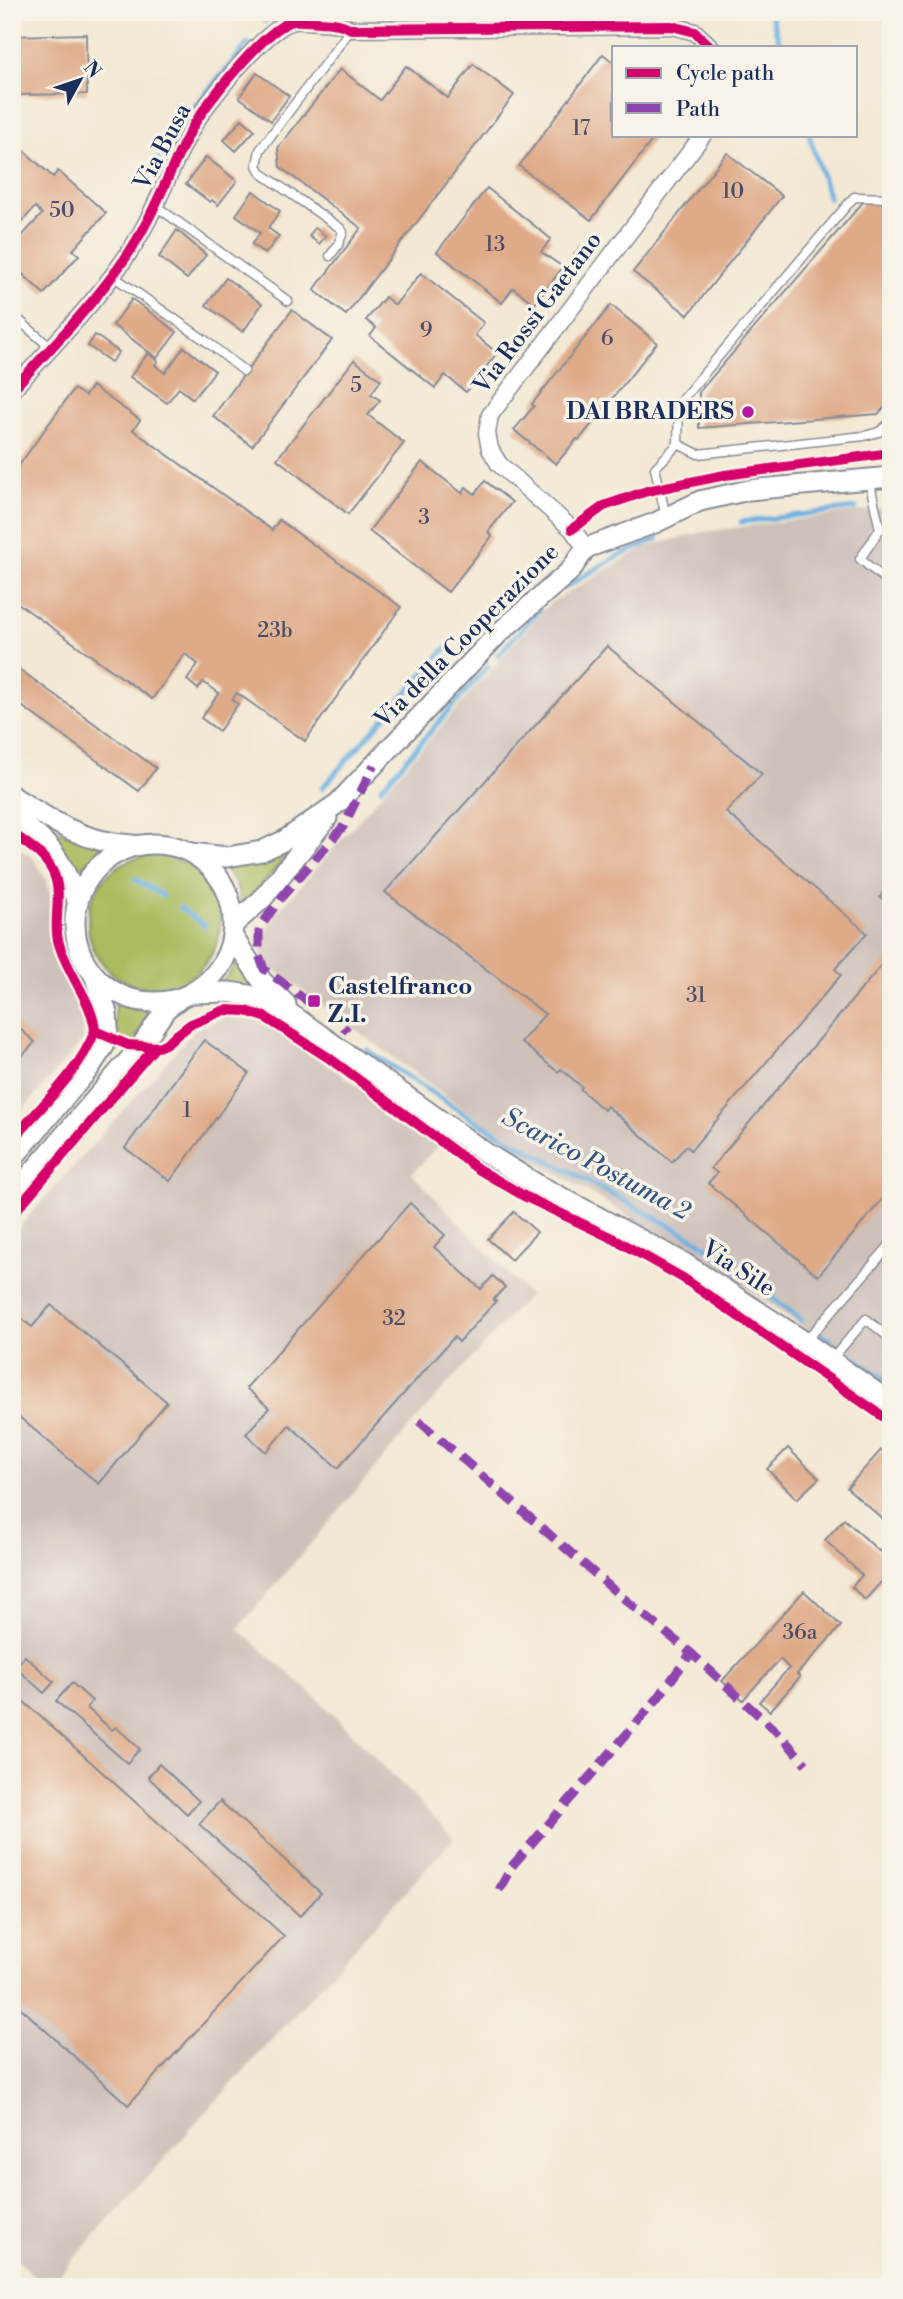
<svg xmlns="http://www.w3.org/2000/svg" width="903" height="2299" font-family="'Libre Bodoni',serif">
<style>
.industrial{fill:#cec1b9}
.green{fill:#aabc5f;stroke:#62765e;stroke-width:2}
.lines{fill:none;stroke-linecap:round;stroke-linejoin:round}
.stream{stroke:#6bb1e1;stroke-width:5}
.building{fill:#dfaa88}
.service-casing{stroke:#878c98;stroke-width:11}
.minor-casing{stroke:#878c98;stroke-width:19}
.tertiary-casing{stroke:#878c98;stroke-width:23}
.service{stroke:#fff;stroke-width:8}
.minor{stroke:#fff;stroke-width:16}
.tertiary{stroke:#fff;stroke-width:19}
.quiet{stroke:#8e44ad;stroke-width:9;stroke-dasharray:18 9;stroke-linecap:butt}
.cycleway-casing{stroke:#f7f3e8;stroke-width:15}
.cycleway{stroke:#d6006c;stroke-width:10}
.poi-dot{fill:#b5179e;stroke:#f7f3e8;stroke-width:2.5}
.labels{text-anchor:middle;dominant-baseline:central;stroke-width:7;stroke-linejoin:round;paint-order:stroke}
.number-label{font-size:21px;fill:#4c4e68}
.street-label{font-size:24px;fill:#1b2f5e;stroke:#f7f3e8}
.poi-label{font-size:24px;font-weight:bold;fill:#1b2f5e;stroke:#f7f3e8;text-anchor:end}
.water-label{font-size:26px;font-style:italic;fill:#335685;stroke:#f7f3e8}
</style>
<rect width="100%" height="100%" fill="#f7f3e8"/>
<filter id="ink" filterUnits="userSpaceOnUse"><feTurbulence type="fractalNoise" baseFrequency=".0143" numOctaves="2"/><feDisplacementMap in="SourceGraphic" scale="14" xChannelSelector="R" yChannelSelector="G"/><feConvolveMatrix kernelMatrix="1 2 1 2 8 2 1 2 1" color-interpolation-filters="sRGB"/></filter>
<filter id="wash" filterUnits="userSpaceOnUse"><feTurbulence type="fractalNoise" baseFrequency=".00686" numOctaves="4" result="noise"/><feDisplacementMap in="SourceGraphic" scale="28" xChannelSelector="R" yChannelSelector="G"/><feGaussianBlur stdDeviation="1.57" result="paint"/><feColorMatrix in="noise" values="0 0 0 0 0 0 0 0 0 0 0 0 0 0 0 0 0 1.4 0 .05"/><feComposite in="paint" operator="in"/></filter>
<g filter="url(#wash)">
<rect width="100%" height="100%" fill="#f3e8d3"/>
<!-- industrial -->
<g class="industrial">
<polygon points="891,507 891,1388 715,1266 530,1158 264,962 260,946 261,938 274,916 549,604 645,547 704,532"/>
<polygon points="12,843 34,859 44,876 51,895 49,936 66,981 84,1010 83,1040 12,1122"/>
<polygon points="227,1016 258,1020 284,1034 439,1144 412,1174 529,1295 420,1415 238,1629 316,1697 454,1838 48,2287 45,2287 12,2255 12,1235 196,1029"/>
</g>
<!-- green -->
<g class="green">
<polygon points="319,820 242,907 236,884 221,863"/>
<polygon points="34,824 47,826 105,847 88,862 76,878"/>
<circle cx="154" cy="922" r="66"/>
<polygon points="239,954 263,989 217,987 230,972"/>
<polygon points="115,1003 133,1009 151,1012 133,1043 115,1036"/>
</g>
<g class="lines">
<!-- stream -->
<g class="stream">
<polyline points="770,12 781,47"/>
<polyline points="265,21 271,13"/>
<polyline points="809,135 829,198"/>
<polyline points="154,171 166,141 248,43"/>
<polyline points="889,503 891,503"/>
<polyline points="741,522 856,508"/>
<polyline points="564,588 618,556 657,539"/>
<polyline points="498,655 539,610"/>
<polyline points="322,788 448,646"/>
<polyline points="381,788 488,666"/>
<polyline points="135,879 163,896"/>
<polyline points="180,908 205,926"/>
<polyline points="367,1050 477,1122 699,1241 801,1320"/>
<polyline points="822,1335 831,1340"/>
<polyline points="847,1352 891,1384"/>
</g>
</g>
<g id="blocks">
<!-- building -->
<g class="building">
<polygon points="86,34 87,94 12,95 12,36"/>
<polygon points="603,54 614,63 614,135 656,135 591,220 519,166"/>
<polygon points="473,64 514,95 346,315 314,290 361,228 280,167 278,148 340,69 380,100 406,66 448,98"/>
<polygon points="257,73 289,96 271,121 239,97"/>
<polygon points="242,119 255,130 236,151 224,140"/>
<polygon points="12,140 53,177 58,171 106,213 73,250 79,255 44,294 12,264 12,247 42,214 35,207 12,233"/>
<polygon points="727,153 782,196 688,315 633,272"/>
<polygon points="206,157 237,181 218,205 212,200 210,202 186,184"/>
<polygon points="487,188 551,239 541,252 563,267 535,304 513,288 502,303 437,252"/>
<polygon points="253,191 280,211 268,228 279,236 265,254 252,244 260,233 236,215"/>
<polygon points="864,201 885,201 891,315 891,400 878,414 699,428 699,392"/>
<polygon points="315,228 326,236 319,244 309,236"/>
<polygon points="177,230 206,255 187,279 159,257"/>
<polygon points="581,246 589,252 582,260 574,254"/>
<polygon points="421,273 484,323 475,335 497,353 466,392 445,375 435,388 370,336 376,328 366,320 385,297 395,305"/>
<polygon points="226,278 262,304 243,332 206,305"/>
<polygon points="132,299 177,332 157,358 113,325"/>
<polygon points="611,305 657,343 579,440 577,439 556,464 514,430 534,406 532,404"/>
<polygon points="292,310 332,340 252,446 213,416"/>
<polygon points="95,335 119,352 111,362 88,346"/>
<polygon points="184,347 215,371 193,399 179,388 167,403 130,377 148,353 158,361 155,365 165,373"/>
<polygon points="354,360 381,380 371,394 380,400 368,415 404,443 348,514 277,459"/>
<polygon points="92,386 140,420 133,430 272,530 279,520 401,607 305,741 237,693 232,700 238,704 219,731 201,718 219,693 203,682 198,689 187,680 198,664 185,654 152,699 12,599 12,475 74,389 85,396"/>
<polygon points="422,462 462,493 466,487 475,494 485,481 512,502 488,532 492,536 448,592 369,531"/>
<polygon points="607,646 762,774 726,812 867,933 835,969 841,975 691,1150 686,1146 672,1162 607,1106 604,1110 580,1089 582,1087 561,1069 558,1072 521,1042 545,1014 385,892"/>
<polygon points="12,664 156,768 139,791 12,699"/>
<polygon points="886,888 891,892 891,906 880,897"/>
<polygon points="891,954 891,1189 818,1276 708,1183 717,1173 711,1168"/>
<polygon points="12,1022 35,1042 12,1067"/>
<polygon points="204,1040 249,1073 170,1181 125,1148"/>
<polygon points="410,1203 445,1235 434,1247 481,1289 493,1276 505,1287 493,1300 496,1301 459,1342 454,1337 338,1468 289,1425 266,1452 246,1434 269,1408 246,1388"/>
<polygon points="514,1212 537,1232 511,1260 488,1239"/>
<polygon points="51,1305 167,1402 99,1484 12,1411 12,1310 32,1327"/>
<polygon points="788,1448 819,1478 797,1499 767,1469"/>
<polygon points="881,1450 891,1458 891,1512 884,1520 847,1488"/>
<polygon points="844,1519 880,1552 891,1540 891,1571 865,1600 852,1587 862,1575 825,1540"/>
<polygon points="804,1591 841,1626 797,1674 800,1677 770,1711 759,1702 789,1668 780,1659 743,1700 722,1681"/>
<polygon points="25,1656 54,1682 44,1693 15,1667"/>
<polygon points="72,1683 92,1701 87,1708 112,1730 116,1727 140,1749 127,1763 56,1701"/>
<polygon points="12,1691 284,1936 128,2105 12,2000"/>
<polygon points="159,1764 199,1801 187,1814 148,1777"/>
<polygon points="220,1801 321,1893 300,1916 199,1824"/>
</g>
</g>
</g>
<g filter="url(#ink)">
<use href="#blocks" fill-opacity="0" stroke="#878c98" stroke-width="2"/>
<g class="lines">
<defs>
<g id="service">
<polyline points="891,198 854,197 679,403 678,444 698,454 864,436 879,432 891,422"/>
<polyline points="156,206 288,301"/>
<polyline points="330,256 338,245 343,232 340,228 261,173 257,165 260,150 351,29"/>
<polyline points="113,276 206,341 244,371"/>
<polyline points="12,314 51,348"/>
<polyline points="869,480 880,529"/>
<polyline points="666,517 655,468 678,444"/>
<polyline points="891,524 880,529 860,559 891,584"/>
<polyline points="805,1342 891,1244"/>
<polyline points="832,1359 866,1319 891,1339"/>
</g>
<g id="minor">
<path d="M12,390c39,-42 79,-83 112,-130 29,-41 44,-88 68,-132 13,-24 76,-103 102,-107 8,-1 18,1 26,1 12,1 21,1 31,7l321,-3 23,6 16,15"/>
<polyline points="586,548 572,529 499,464 490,449 487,433 490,415 703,135"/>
</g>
<g id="tertiary">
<path d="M12,796c39,25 73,47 121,49"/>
<path d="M12,816c41,29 48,41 66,87"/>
<circle cx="154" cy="923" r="79"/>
<polyline points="191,853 227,857 262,851 285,840 338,803 499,633 570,571 586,548 655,523 700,501 749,490 891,477"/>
<polyline points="234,924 262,899 327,818"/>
<polyline points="233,937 262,981 286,1004"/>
<polyline points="193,993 229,992 249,995 288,1012 486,1153 540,1186 684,1263 805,1342 891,1403"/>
<polyline points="12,1159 88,1070 104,1046 108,1028 107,1013 95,977"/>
<polyline points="12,1196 141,1046 166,1009 178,1000"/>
</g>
</defs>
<!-- service casing -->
<use href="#service" class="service-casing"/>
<!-- minor casing -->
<use href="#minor" class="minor-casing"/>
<!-- tertiary casing -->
<use href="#tertiary" class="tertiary-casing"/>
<!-- service -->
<use href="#service" class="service"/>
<!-- minor -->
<use href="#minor" class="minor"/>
<!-- tertiary -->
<use href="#tertiary" class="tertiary"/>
<!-- quiet -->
<g class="quiet">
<polyline points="311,1004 264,969 259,955 259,929 279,900 343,827 374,765"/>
<polyline points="343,1027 348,1031"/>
<polyline points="419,1421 617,1593 691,1653 780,1735 806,1764"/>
<polyline points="499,1890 512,1866 658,1698 691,1653"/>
</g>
<defs>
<g id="cycleway">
<path d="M12,390c39,-42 79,-83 112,-130 29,-41 44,-88 68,-132 13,-24 76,-103 102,-107 8,-1 18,1 26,1 12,1 21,1 31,7l321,-3 23,6 16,15"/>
<polyline points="572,529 604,506 647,491 725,475 891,453"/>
<path d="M12,833c15,11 31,20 40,37 12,22 1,47 6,70 7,31 35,61 37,91l33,14 30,2 7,-3 26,-20 34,-14 21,1 19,6 64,41 149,111 46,27 90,43 69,39 208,144"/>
<path d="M12,1140c29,-34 67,-67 83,-109"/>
<polyline points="12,1215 155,1047"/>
</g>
</defs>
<!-- cycleway casing -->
<use href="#cycleway" class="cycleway-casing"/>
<!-- cycleway -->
<use href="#cycleway" class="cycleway"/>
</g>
</g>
<!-- markers -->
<g class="poi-dot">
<circle cx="748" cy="412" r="7"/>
<rect x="307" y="994" width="14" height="14" rx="3.5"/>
</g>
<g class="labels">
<!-- number labels -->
<g class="number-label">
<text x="581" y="129">17</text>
<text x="733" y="192">10</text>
<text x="62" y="211">50</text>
<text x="495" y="245">13</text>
<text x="426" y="331">9</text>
<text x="607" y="339">6</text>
<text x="356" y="386">5</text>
<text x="424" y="518">3</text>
<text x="275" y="631">23b</text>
<text x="696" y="996">31</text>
<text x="187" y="1111">1</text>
<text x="394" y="1319">32</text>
<text x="800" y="1633">36a</text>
</g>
<!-- street labels -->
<g class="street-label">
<text transform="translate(163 147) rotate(-62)">Via Busa</text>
<text transform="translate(538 313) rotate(-53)">Via Rossi Gaetano</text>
<text transform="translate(467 636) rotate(-45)">Via della Cooperazione</text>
<text transform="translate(738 1269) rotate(33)">Via Sile</text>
</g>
<!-- poi labels -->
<g class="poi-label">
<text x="734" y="412">DAI BRADERS</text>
<text x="328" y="987" text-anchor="start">Castelfranco<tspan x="328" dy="28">Z.I.</tspan></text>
</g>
<!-- water labels -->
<g class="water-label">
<text transform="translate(596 1164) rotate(28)">Scarico Postuma 2</text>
</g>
</g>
<!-- margin -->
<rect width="903" height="2299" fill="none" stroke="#f7f3e8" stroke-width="42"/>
<!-- legend -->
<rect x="612" y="46" width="245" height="91" fill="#f7f3e8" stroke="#9fa5b1" stroke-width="2"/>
<rect x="626" y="68" width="35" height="10" fill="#d6006c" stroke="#9fa5b1" stroke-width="2"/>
<text x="676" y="80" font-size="21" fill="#1b2f5e">Cycle path</text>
<rect x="626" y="103" width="35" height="10" fill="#8e44ad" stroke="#9fa5b1" stroke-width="2"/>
<text x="676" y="116" font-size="21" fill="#1b2f5e">Path</text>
<!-- north arrow -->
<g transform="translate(80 80) rotate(50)" stroke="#f7f3e8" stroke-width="5" paint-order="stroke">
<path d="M0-5L12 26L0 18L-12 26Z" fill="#1b2f5e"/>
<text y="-10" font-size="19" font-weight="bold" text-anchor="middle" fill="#1b2f5e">N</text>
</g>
</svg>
